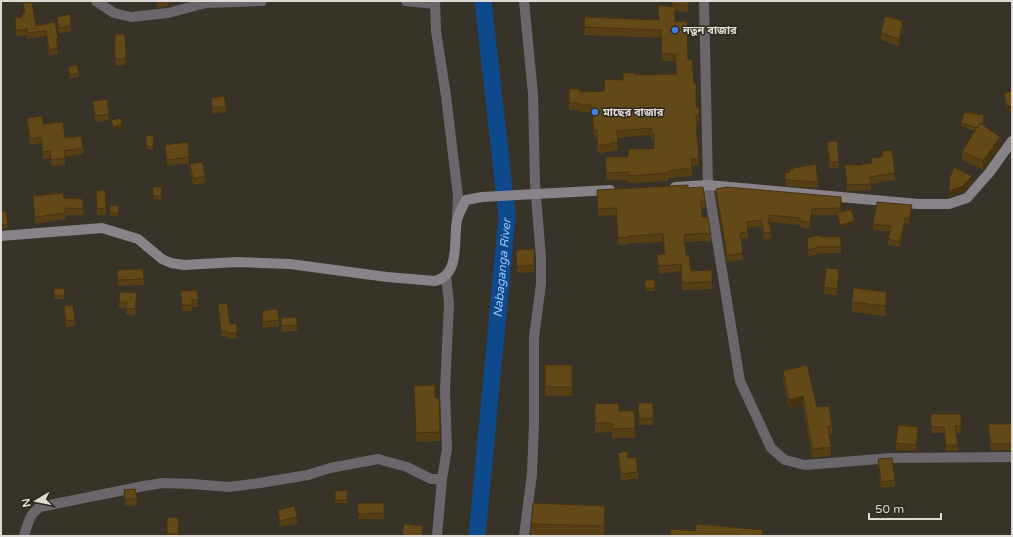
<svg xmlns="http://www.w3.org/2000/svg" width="1013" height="537" font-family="'Varela Round','Noto Sans Bengali',sans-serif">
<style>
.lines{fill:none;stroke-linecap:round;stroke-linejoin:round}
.river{stroke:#0e4a8b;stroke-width:17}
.street{stroke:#6a666b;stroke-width:10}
.secondary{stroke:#888289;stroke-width:10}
.wall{fill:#563f15}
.shaded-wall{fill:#463311}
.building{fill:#644918;stroke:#463311}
.shop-dot{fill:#3f7fe0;stroke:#2e2920;stroke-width:1.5}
.labels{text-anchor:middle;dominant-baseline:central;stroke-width:3;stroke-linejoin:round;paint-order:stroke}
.poi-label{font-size:11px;font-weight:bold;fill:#dedad5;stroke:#2e2920;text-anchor:start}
.water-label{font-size:12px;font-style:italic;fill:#96c1f9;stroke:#2e2920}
</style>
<rect width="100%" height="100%" fill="#383329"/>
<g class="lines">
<!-- river -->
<path class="river" id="s1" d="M477,536l30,-320 -24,-215"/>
<!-- street -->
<g class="street">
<polyline points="96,1 114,13 131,17 168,13 206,3 262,1"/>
<polyline points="406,1 435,4"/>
<polyline points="435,1 436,31 446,96 458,196 457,218"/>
<polyline points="524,1 533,94 535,183 541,258 541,284 534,337 534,424 532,474 524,536"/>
<polyline points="704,1 708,185 740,381 771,448 785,460 805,465 891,458 1012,457"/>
<path d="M24,536c4,-12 5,-22 16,-29l104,-21 19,-3 29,1 37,3 31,-4 48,-8 22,-7 48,-9 29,8 24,12h11"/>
<polyline points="437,536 442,479 447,449 445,390 449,303 446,276"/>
</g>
<!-- secondary -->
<g class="secondary">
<polyline points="675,187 708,185 918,204 949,204 967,198 989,173 1012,141"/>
<path d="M1,236l101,-8 36,11 24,20 9,4 13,2 53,-3 53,2 97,13 48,4c26,-7 18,-40 22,-61 2,-7 6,-14 9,-20l16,-3 128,-7"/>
</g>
</g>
<!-- wall -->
<g class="wall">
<polygon points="157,1 168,1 168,6 157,8"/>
<polygon points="672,1 689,1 688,12 675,11 675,22 688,60 696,107 699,107 699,122 697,122 697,135 696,136 699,158 699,165 692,166 692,176 668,178 668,181 628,183 628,180 606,180 606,157 628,157 654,149 654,140 651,140 651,135 617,138 618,150 610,151 610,152 597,153 597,137 594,138 591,112 580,112 580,110 569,110 569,89 580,92 604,91 623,80 635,75 676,74 675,61 662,61 661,38 584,35 585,17 659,20 658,5 672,6"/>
<polygon points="23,3 36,26 55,22 58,39 58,44 57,44 58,54 49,55 46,36 27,39 27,35 16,36 15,23 15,18 22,17 22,13 24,13"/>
<polygon points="57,17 71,26 71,32 59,33 57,23"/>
<polygon points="903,28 899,46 881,40 881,33"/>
<polygon points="115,34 125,34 126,65 115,66"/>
<polygon points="68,67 79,73 79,77 70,78"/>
<polygon points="1012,91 1012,110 1007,111 1004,98 1004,93"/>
<polygon points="211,98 226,106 226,112 213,114 211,104"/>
<polygon points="93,101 109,114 109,120 95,122 93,108"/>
<polygon points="27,118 43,124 65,138 83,148 83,154 65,157 65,165 51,166 50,158 43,159 41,143 30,145 27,124"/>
<polygon points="961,123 983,125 1000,146 983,170 962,160 962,151 975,131 961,126"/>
<polygon points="154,139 153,150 146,149 146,146"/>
<polygon points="827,142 839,162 839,168 830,169 827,148"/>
<polygon points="165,145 189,157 189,163 167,166 165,151"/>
<polygon points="882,151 895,173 895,180 871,184 871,190 847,191 845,172 845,165 862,165 871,163 871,158 882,157"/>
<polygon points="190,164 205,176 205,183 193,185 190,171"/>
<polygon points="789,170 818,182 818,188 786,186 785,179 785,173 789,172"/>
<polygon points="153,187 162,187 161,200 153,199"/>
<polygon points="688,188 705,201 705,208 702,209 702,217 711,234 711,241 707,242 707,241 685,242 686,255 691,271 712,270 712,289 682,290 681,271 659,274 657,262 657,255 664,254 663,242 629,243 629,244 618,245 616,215 598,216 597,190"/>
<polygon points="716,189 841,197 841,212 855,224 840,228 837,215 812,215 810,229 800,227 800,225 769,222 771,232 771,238 764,240 761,226 748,228 748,238 741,239 743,253 743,260 727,262 716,195"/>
<polygon points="96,191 106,208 106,215 97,215"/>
<polygon points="33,196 83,199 83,215 66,215 66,219 35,224"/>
<polygon points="118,205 119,216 110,216 110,206"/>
<polygon points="912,210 909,224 905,223 901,244 900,244 899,247 888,245 888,239 890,231 873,230 873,224"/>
<polygon points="1,212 8,225 8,228 1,229"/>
<polygon points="820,237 841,237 841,253 817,253 817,255 808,256 807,244 807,238"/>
<polygon points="534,249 534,272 517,273 516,250"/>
<polygon points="143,269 144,285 118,286 117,270"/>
<polygon points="839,275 837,295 824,294 824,287"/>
<rect x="645" y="280" width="10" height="11"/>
<polygon points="64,288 65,299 54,299 54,289"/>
<polygon points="197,290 198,307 192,307 192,311 182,311 181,291"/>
<polygon points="137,299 135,315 126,314 126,309 119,308 119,302"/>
<polygon points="887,301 885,316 852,312 852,302"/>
<polygon points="218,304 230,324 237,324 237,338 227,338 227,336 221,336"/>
<polygon points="64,306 75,320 75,326 66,327 64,312"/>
<polygon points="262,311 279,320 279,326 263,328 262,317"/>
<polygon points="297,317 297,331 281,332 281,318"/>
<rect x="545" y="365" width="27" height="31"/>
<polygon points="783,371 817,407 832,426 832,434 829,435 831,447 831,456 812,458 803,405 789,408 783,379"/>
<polygon points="414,395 435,398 440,432 440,441 416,442"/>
<polygon points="638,403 653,403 653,425 639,425"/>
<polygon points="595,404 619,411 634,411 635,438 612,438 612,432 595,433"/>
<polygon points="931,414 961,414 961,433 956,433 958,445 958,451 946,451 944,433 931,433"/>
<polygon points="988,424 1012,424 1012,451 1003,450 991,451 988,430"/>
<polygon points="918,434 916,451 896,450 896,443"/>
<polygon points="618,453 628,458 638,472 638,478 621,481 618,459"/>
<polygon points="878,459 895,480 895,486 881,488 878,466"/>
<polygon points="124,490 137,498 137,505 125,506"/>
<polygon points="335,491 347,500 347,503 335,503"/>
<rect x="358" y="503" width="26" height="16"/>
<polygon points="278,510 297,517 297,524 280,527 278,516"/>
<polygon points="167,517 179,518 178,536 167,536"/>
<polygon points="605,518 604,536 531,536 531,524"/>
</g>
<!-- shaded-wall -->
<g class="shaded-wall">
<polygon points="903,21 903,28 899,46 899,39"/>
<polygon points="1012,105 1012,110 1007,111 1007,106"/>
<polygon points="122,125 122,128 113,130 113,127"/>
<polygon points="1000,137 1000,146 983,170 983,161"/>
<polygon points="972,176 972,182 963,192 949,197 949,191"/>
<polygon points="912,205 912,210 909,224 909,219"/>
<polygon points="812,209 812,215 810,229 810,222"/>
<polygon points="905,218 905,223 901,244 901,239"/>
<polygon points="855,221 855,224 840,228 840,225"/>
<polygon points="839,269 839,275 837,295 837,289"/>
<polygon points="887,292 887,301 885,316 885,306"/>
<polygon points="803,396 803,405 789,408 789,400"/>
<polygon points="918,427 918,434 916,451 916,445"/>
</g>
<!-- building -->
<g class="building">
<polygon points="672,1 689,1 688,5 672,4"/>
<polygon points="32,2 36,26 55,22 58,39 56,39 58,48 49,50 46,31 27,33 27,29 16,31 15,18 22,17 22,13 25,13 23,3"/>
<polygon points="658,5 675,7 675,22 687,21 688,60 692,60 694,83 696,83 696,107 699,107 699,115 696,115 697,128 696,128 699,158 691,159 692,168 668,171 668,173 628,176 628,172 606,173 606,157 628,157 629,149 654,149 654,133 651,133 651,128 617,131 618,143 610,143 610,145 597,145 597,130 594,130 591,105 580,105 580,103 569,103 569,89 580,89 580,92 604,91 605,79 623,80 623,73 635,73 635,75 677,74 675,54 662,54 661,30 584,27 585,17 659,20"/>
<polygon points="70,14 71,26 59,28 57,17"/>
<polygon points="885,16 903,21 899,39 881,33"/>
<polygon points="115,34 125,34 126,59 115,59"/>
<polygon points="77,65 79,73 70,75 68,67"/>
<polygon points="1012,91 1012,105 1007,106 1004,93"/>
<polygon points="224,96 226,106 213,108 211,98"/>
<polygon points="107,99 109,114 95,116 93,101"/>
<polygon points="964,112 984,115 983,125 980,123 977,128 961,123"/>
<polygon points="42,116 43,124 63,122 65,138 81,136 83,148 64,151 65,158 51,160 50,151 43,152 41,137 30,139 27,118"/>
<polygon points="121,118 122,125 113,127 111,120"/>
<polygon points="980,123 1000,137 983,161 962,151"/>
<polygon points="146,135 154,136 153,147 146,146"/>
<polygon points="837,141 839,162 830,163 827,142"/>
<polygon points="188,142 189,157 167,160 165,145"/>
<polygon points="892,150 895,173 870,177 871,184 847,185 845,165 862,165 862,164 872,163 871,158 882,157 882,151"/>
<polygon points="202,162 205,176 193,179 190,164"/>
<polygon points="816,164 818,182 786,180 785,173 790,172 789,170 794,169 793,168"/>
<polygon points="954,167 972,176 963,186 949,191 950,177"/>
<polygon points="688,185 688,188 703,187 705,201 701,202 702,217 708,217 711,234 707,234 707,233 684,235 686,255 689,255 691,271 712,270 712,282 682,283 681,264 659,266 657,255 665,254 663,234 629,236 629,237 618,238 616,208 598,209 597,190"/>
<polygon points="153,187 162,187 161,196 153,196"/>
<polygon points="727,187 841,197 841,208 812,209 810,222 800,221 800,218 769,215 769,219 768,219 771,232 764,233 761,220 747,222 748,232 740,233 743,253 727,256 716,189"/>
<polygon points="105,190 106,208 97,209 96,191"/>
<polygon points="63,193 64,198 83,199 83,209 65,208 66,213 35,217 33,196"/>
<polygon points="877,202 912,205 909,219 905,218 901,239 900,239 899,242 888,239 891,226 873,224"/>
<polygon points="118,205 119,213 110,213 110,206"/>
<polygon points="851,209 855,221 840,225 837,213"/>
<polygon points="6,211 8,225 1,225 1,212"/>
<polygon points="820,235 820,237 841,237 841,247 817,247 817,248 808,250 807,238"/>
<polygon points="534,249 534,265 517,267 516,250"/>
<polygon points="826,268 839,269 837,289 824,287"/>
<polygon points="143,269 144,279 118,280 117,270"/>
<rect x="645" y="280" width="10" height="8"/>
<polygon points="64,288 65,296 54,296 54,289"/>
<polygon points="853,288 887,292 885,306 852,302"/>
<polygon points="197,290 198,300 192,300 192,305 182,305 181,291"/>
<polygon points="120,292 137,293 135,309 126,308 127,303 119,302"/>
<polygon points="227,303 230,324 237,324 237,333 227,333 227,331 221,331 218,304"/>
<polygon points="73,305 75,320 66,321 64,306"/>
<polygon points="277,309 279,320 263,322 262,311"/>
<polygon points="297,317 297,325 281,326 281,318"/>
<rect x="545" y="365" width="27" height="22"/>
<polygon points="807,365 817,407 829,406 832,426 828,426 831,447 812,449 803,396 789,400 783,371"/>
<polygon points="435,385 435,398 439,398 440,432 416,433 414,386"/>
<polygon points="618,403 619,411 634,411 635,428 612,429 612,423 595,423 595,404"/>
<polygon points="638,403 653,403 653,418 639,419"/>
<polygon points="931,414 961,414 961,426 955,426 958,445 946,445 944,427 931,427"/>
<polygon points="988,424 1012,424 1012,445 1003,443 991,444"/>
<polygon points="898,425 918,427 916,445 896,443"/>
<polygon points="627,451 628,458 636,457 638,472 621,474 618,453"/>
<polygon points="892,458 895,480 881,482 878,459"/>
<polygon points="135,489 137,498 125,500 124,490"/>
<polygon points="347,490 347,500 335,500 335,491"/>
<polygon points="358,503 384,503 384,513 358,514"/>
<polygon points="533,503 605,506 604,526 531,524"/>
<polygon points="295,506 297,517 280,521 278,510"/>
<polygon points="167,517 179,518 178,534 167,534"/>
<polygon points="404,524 423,526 422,536 402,535"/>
<polygon points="696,524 763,530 762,536 670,536 671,529 696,531"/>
</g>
<!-- markers -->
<g class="shop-dot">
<circle cx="675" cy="30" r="4"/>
<circle cx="595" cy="112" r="4"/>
</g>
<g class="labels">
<!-- poi labels -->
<g class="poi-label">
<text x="683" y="30">নতুন বাজার</text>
<text x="603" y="112">মাছের বাজার</text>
</g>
<!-- water labels -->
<g class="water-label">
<text stroke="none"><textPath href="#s1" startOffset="269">Nabaganga River</textPath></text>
</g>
</g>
<!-- border -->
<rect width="1013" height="537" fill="none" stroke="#dedad5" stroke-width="4"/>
<!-- north arrow -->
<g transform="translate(36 501) rotate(260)" stroke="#2e2920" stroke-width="3" paint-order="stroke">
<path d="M0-3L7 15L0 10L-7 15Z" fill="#dedad5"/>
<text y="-6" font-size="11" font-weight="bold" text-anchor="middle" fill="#dedad5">N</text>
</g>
<!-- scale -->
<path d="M869 513v6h72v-6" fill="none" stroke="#dedad5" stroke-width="2"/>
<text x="875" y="513" font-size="12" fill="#dedad5" stroke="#2e2920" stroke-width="3" paint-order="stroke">50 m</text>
</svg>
